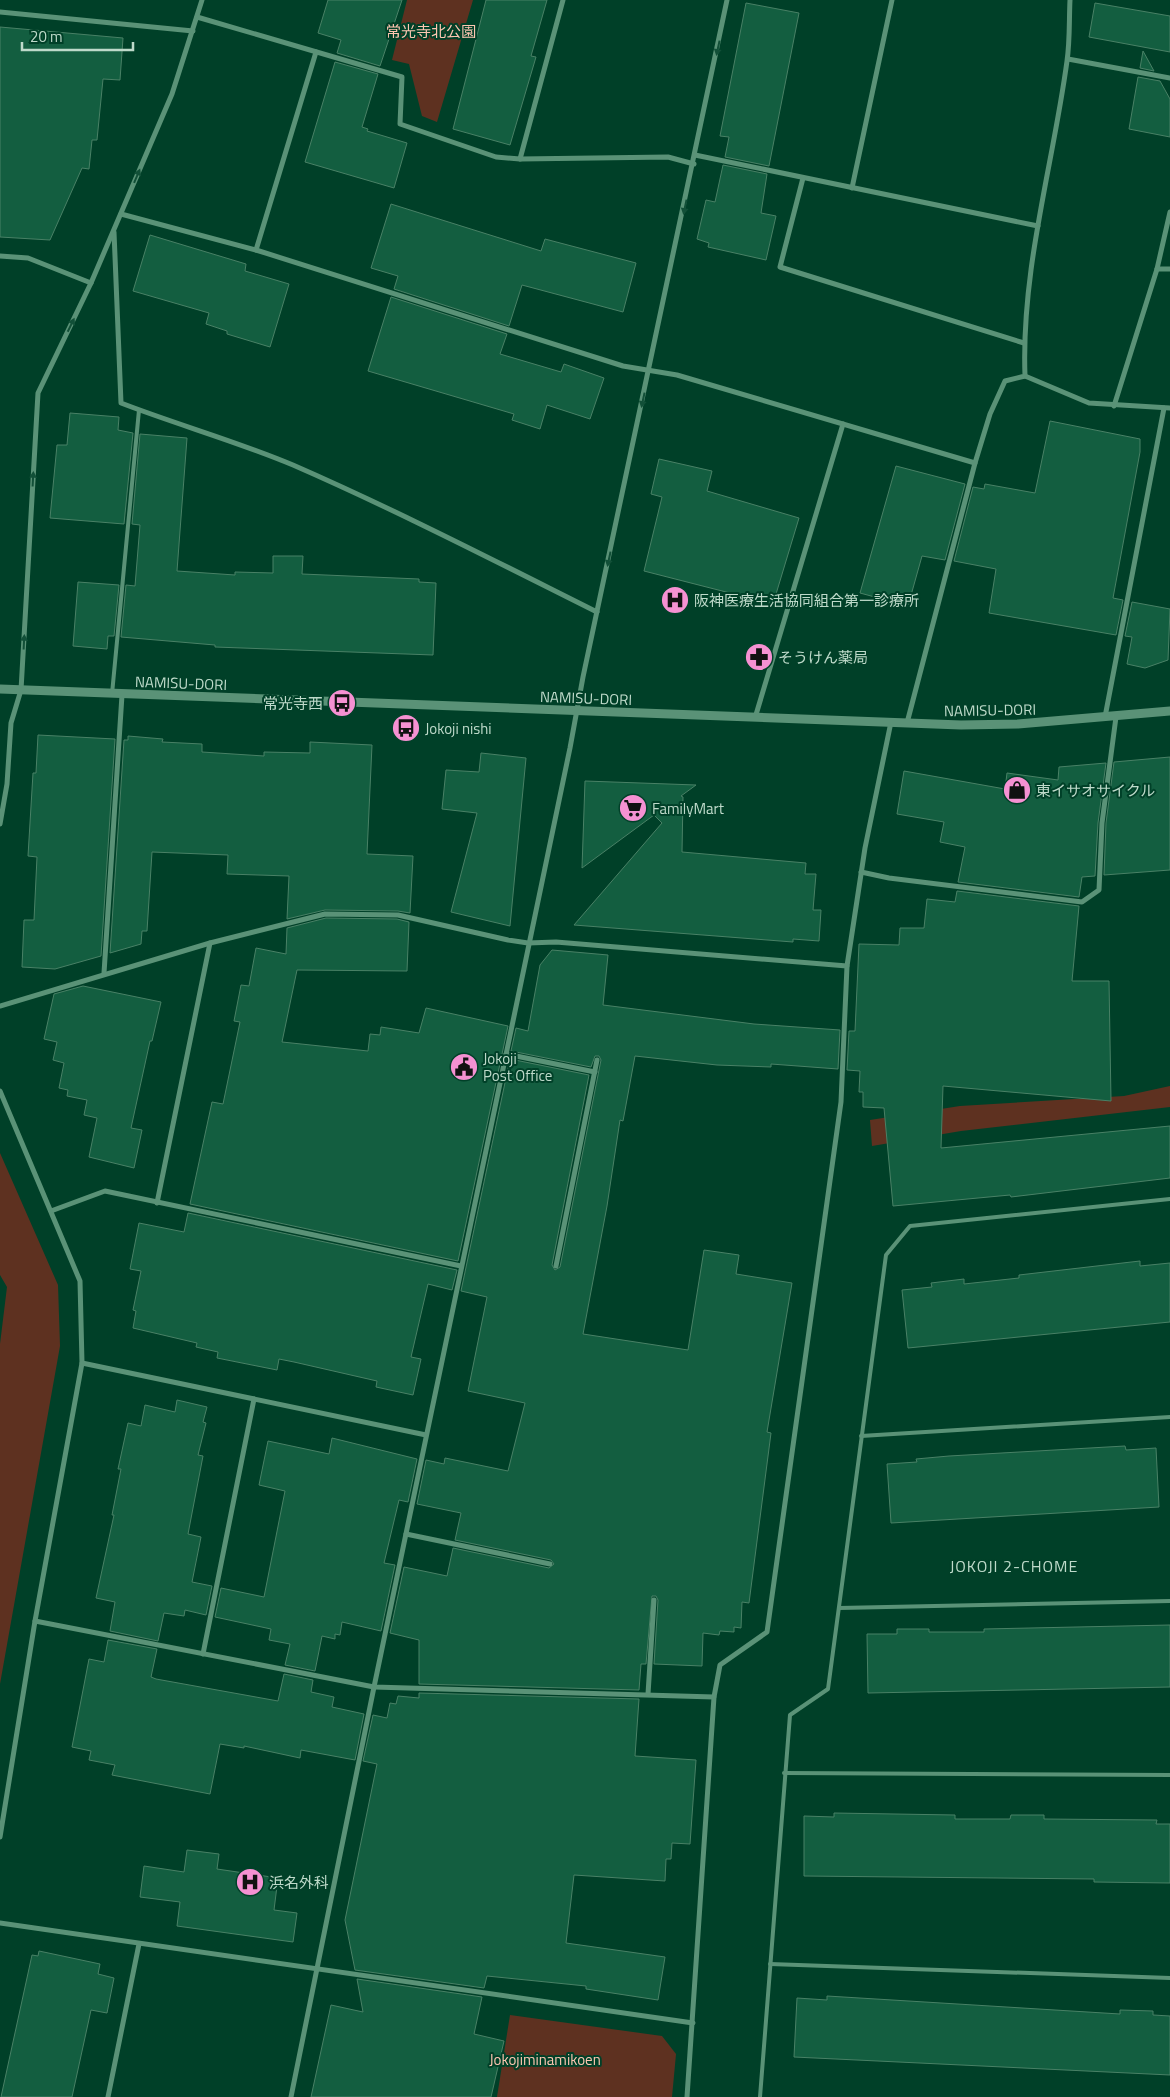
<svg xmlns="http://www.w3.org/2000/svg" width="1170" height="2097" font-family="'Titillium Web','Noto Sans JP',sans-serif">
<style>
.green{fill:#5e3120}
.building{fill:#135e40;stroke:#498166}
.lines{fill:none;stroke-linecap:round;stroke-linejoin:round}
.service{stroke:#5a9277;stroke-width:4}
.minor{stroke:#5a9277;stroke-width:5}
.tertiary{stroke:#5a9277;stroke-width:9}
.oneway{fill:#125038}
.labels{text-anchor:middle;dominant-baseline:central;stroke-width:4;stroke-linejoin:round;paint-order:stroke}
.park-label{font-size:15px;fill:#fdc6b1;stroke:#004028}
.poi-label{font-size:15px;fill:#bedaca;stroke:#004028;text-anchor:start}
.street-label{font-size:15px;fill:#bedaca;stroke:#004028}
.neighbourhood-label{font-size:16px;letter-spacing:1px;fill:#bedaca;stroke:#004028}
</style>
<rect width="100%" height="100%" fill="#004028"/>
<!-- green -->
<g class="green">
<polygon points="407,0 473,0 437,122 422,116 409,64 392,60"/>
<polygon points="1170,1086 1170,1107 961,1131 872,1146 870,1120 960,1106 1124,1096"/>
<polygon points="0,1153 58,1285 60,1346 0,1684 0,1344 7,1287 0,1275"/>
<polygon points="510,2015 662,2036 676,2054 672,2097 497,2097"/>
</g>
<!-- building -->
<g class="building">
<polygon points="328,0 402,0 380,66 337,53 341,40 318,33"/>
<polygon points="486,0 547,0 531,56 536,57 510,145 453,129"/>
<polygon points="746,3 799,13 769,166 725,157 729,137 720,136"/>
<polygon points="1095,3 1170,16 1170,52 1089,37"/>
<polygon points="0,27 123,38 120,80 103,79 97,140 92,140 89,169 82,168 50,240 0,237"/>
<polygon points="1143,51 1154,71 1140,68"/>
<polygon points="335,62 378,74 362,127 368,129 367,131 407,143 394,188 305,162"/>
<polygon points="1138,77 1160,81 1170,99 1170,137 1129,129"/>
<polygon points="723,165 767,174 761,213 776,216 766,260 708,247 709,243 697,239 706,200 715,202"/>
<polygon points="391,204 541,251 545,239 636,263 623,312 522,285 509,326 394,289 398,276 371,268"/>
<polygon points="150,235 246,264 245,271 289,284 270,347 227,334 227,331 206,324 209,313 133,291"/>
<polygon points="391,297 507,334 500,354 561,372 564,364 604,378 590,419 547,405 540,429 512,420 514,414 368,371"/>
<polygon points="70,413 119,417 118,430 133,433 124,524 50,518 57,445 67,445"/>
<polygon points="1050,421 1140,439 1140,452 1113,598 1123,600 1116,635 989,613 996,569 954,561 973,487 984,489 985,484 1035,493"/>
<polygon points="140,434 187,438 177,571 235,575 235,572 273,573 273,556 303,556 302,574 419,579 419,582 436,583 433,655 215,647 215,645 121,637 126,585 135,586 140,525 132,524"/>
<polygon points="659,459 712,471 707,491 799,518 773,604 644,571 662,497 651,494"/>
<polygon points="896,466 965,484 945,560 922,556 908,606 860,593"/>
<polygon points="78,582 119,585 114,636 108,636 107,649 73,646"/>
<polygon points="1132,602 1170,609 1168,660 1145,668 1127,664 1132,637 1125,636"/>
<polygon points="38,735 115,739 101,956 55,969 22,967 24,920 34,920 37,857 28,856 33,773 36,773"/>
<polygon points="128,736 163,739 162,742 202,744 202,752 264,756 264,752 310,753 310,742 372,745 367,854 413,856 410,913 398,911 325,910 287,919 289,876 227,874 228,855 152,852 147,931 142,931 141,944 110,953 124,740 128,740"/>
<polygon points="481,753 526,758 510,926 451,912 477,813 442,809 446,770 479,772"/>
<polygon points="1170,757 1170,870 1104,875 1106,823 1114,762"/>
<polygon points="1106,763 1098,823 1095,876 1082,877 1079,897 958,882 965,847 940,842 944,822 897,814 904,771 1005,789 1007,773 1058,780 1059,767"/>
<polygon points="585,781 696,785 681,796 683,797 682,852 806,863 805,874 816,874 813,910 821,910 819,941 793,939 793,942 574,925 662,823 654,815 582,868"/>
<polygon points="957,891 1079,906 1072,981 1109,981 1111,1101 943,1086 941,1148 1170,1126 1170,1178 1011,1197 1010,1195 893,1206 884,1108 863,1107 863,1092 859,1092 860,1071 847,1070 849,1031 855,1031 859,944 899,945 900,928 924,928 927,899 955,902"/>
<polygon points="326,918 397,919 409,922 407,971 297,970 282,1042 368,1051 370,1034 380,1035 381,1027 419,1033 426,1008 508,1026 458,1261 190,1204 212,1102 223,1104 240,1022 234,1021 241,985 249,986 256,948 286,954 287,928"/>
<polygon points="552,950 608,955 603,1005 754,1024 840,1030 838,1069 771,1064 771,1067 717,1065 635,1056 623,1121 620,1120 607,1206 583,1334 688,1350 704,1250 739,1255 736,1274 792,1283 767,1432 771,1433 749,1603 742,1602 741,1628 734,1627 734,1632 720,1631 719,1635 703,1633 702,1666 654,1664 658,1600 656,1596 652,1596 646,1664 641,1664 639,1690 419,1684 419,1640 390,1633 404,1567 447,1576 453,1548 549,1568 554,1564 551,1560 455,1540 461,1513 417,1504 426,1460 444,1464 445,1458 508,1471 525,1403 468,1391 487,1297 461,1291 510,1059 589,1075 552,1265 555,1270 560,1267 601,1060 599,1056 595,1056 591,1067 511,1051 516,1028 528,1031 540,965"/>
<polygon points="83,986 161,1002 152,1041 150,1041 131,1128 142,1130 134,1168 89,1157 97,1118 84,1115 87,1100 67,1096 68,1090 59,1088 64,1063 53,1060 57,1042 44,1039 54,994"/>
<polygon points="188,1213 457,1270 452,1290 428,1284 411,1357 421,1359 413,1395 376,1387 377,1381 294,1362 279,1359 277,1370 217,1358 218,1352 196,1347 197,1343 133,1328 136,1311 133,1310 141,1271 130,1269 139,1223 184,1232"/>
<polygon points="1140,1261 1140,1266 1170,1263 1170,1322 908,1348 902,1290 932,1287 931,1283 964,1279 964,1284 1019,1278 1019,1275"/>
<polygon points="177,1400 207,1407 203,1422 206,1423 198,1455 203,1456 188,1534 201,1537 192,1582 212,1586 206,1615 185,1610 184,1616 164,1613 158,1641 110,1631 115,1602 96,1598 114,1515 112,1515 121,1469 118,1469 128,1423 141,1426 145,1405 175,1412"/>
<polygon points="332,1438 417,1459 408,1502 399,1500 384,1563 395,1565 381,1631 342,1622 340,1635 335,1634 335,1639 322,1636 315,1671 285,1665 290,1644 269,1640 271,1629 215,1617 221,1588 264,1597 285,1491 259,1485 268,1441 329,1454"/>
<polygon points="1125,1446 1126,1450 1156,1448 1159,1507 891,1523 887,1464 917,1462 916,1459 949,1456"/>
<polygon points="1170,1625 1170,1687 868,1693 867,1634 897,1634 897,1629 929,1629 929,1632 984,1632 984,1629"/>
<polygon points="108,1640 157,1649 151,1677 156,1679 278,1701 284,1674 313,1680 311,1692 334,1697 332,1707 364,1714 355,1760 301,1750 300,1758 244,1746 244,1748 220,1744 210,1794 112,1775 115,1765 89,1760 91,1751 72,1747 89,1659 104,1662"/>
<polygon points="419,1693 639,1699 635,1756 696,1760 690,1844 672,1843 671,1859 666,1859 665,1881 574,1875 566,1943 665,1957 658,2000 586,1989 586,1986 487,1976 484,1988 355,1970 345,1920 377,1764 363,1761 373,1715 387,1718 390,1703 396,1704 398,1696 419,1698"/>
<polygon points="834,1813 955,1815 955,1819 1010,1819 1011,1815 1044,1815 1044,1819 1157,1820 1156,1824 1170,1824 1170,1883 1094,1882 1094,1879 804,1876 804,1816 834,1817"/>
<polygon points="187,1850 219,1854 217,1869 278,1878 274,1910 297,1913 293,1942 177,1926 180,1902 140,1897 144,1866 184,1872"/>
<polygon points="39,1951 100,1964 98,1974 114,1978 107,2013 91,2010 72,2097 1,2097 32,1955 38,1956"/>
<polygon points="357,1979 482,1997 474,2034 504,2041 491,2097 311,2097 331,2005 363,2012"/>
<polygon points="827,1996 1120,2014 1120,2010 1153,2011 1153,2015 1170,2016 1170,2075 794,2057 797,1998 827,2000"/>
</g>
<g class="lines">
<!-- service -->
<g class="service">
<polyline points="112,694 139,410"/>
<polyline points="861,1436 1170,1417"/>
<polyline points="839,1608 1170,1601"/>
<polyline points="784,1773 1170,1775"/>
<polyline points="770,1964 1170,1978"/>
<polyline points="760,2097 790,1715 828,1689 886,1255 910,1226 1170,1199"/>
</g>
<!-- minor -->
<g class="minor">
<polyline points="0,12 193,31"/>
<polyline points="197,17 402,77 400,124 496,157 520,159 668,157 694,164"/>
<polyline points="1068,59 1170,78"/>
<polyline points="695,155 1038,226"/>
<polyline points="520,159 563,0"/>
<polyline points="803,178 780,267 1024,343"/>
<polyline points="852,188 892,0"/>
<polyline points="121,214 256,250 623,366 677,375 975,463"/>
<path d="M114,232l7,171c57,22 115,38 172,62 103,45 204,97 304,147"/>
<polyline points="256,250 316,52"/>
<polyline points="0,256 28,258 91,283"/>
<polyline points="1157,269 1170,269"/>
<polyline points="1025,376 1089,403 1170,408"/>
<polyline points="1114,406 1157,269 1170,212"/>
<polyline points="1105,717 1164,408"/>
<polyline points="755,718 843,424"/>
<path d="M907,723l68,-260 15,-49 15,-33 20,-5c-4,-107 28,-211 42,-315 3,-20 2,-41 3,-61"/>
<polyline points="0,824 7,784 11,723 21,690 38,393 91,283 172,94 202,0"/>
<polyline points="861,872 889,878 1082,902 1099,890 1102,823 1116,717"/>
<polyline points="104,973 122,695"/>
<polyline points="0,1006 210,943 325,914 398,915 508,940 528,943 556,942 847,966"/>
<polyline points="506,1054 595,1072"/>
<polyline points="0,1091 80,1281 82,1363 35,1621 0,1837"/>
<polyline points="157,1203 210,943"/>
<polyline points="51,1211 105,1191 461,1266"/>
<polyline points="556,1266 597,1060"/>
<polyline points="82,1363 426,1435"/>
<polyline points="406,1534 550,1564"/>
<polyline points="35,1621 374,1687 714,1697"/>
<polyline points="203,1654 254,1399"/>
<polyline points="648,1694 654,1600"/>
<polyline points="0,1923 693,2023"/>
<polyline points="108,2097 139,1944"/>
<polyline points="291,2097 374,1687 570,748 583,677 727,0"/>
<polyline points="687,2097 714,1697 720,1665 767,1632 841,1102 847,966 865,848 891,722"/>
</g>
<!-- tertiary -->
<polyline class="tertiary" points="0,689 961,725 1018,724 1170,711"/>
</g>
<!-- one-way arrows -->
<defs><path id="oneway-solid" d="M-6-.8H1V-3.2L6.5 0L1 3.2V.8H-6Z" transform="scale(1.25)"/></defs>
<g class="oneway">
<use href="#oneway-solid" transform="translate(718 48) rotate(102)"/>
<use href="#oneway-solid" transform="translate(137 176) rotate(-67)"/>
<use href="#oneway-solid" transform="translate(685 207) rotate(102)"/>
<use href="#oneway-solid" transform="translate(71 325) rotate(-64)"/>
<use href="#oneway-solid" transform="translate(643 400) rotate(102)"/>
<use href="#oneway-solid" transform="translate(33 479) rotate(-87)"/>
<use href="#oneway-solid" transform="translate(609 559) rotate(102)"/>
<use href="#oneway-solid" transform="translate(24 642) rotate(-87)"/>
</g>
<!-- icons -->
<defs>
<symbol id="hospital-disc" viewBox="-11 -11 22 22"><circle r="9.5" fill="#f591d2" stroke="#004028"/><path d="M-5-5h3v3.5h4V-5h3V5h-3V1.5h-4V5h-3Z" fill="#111"/></symbol>
<symbol id="pharmacy-disc" viewBox="-11 -11 22 22"><circle r="9.5" fill="#f591d2" stroke="#004028"/><path d="M-2-6h4v4h4v4h-4v4h-4v-4h-4v-4h4Z" fill="#111"/></symbol>
<symbol id="bus-disc" viewBox="-11 -11 22 22"><circle r="9.5" fill="#f591d2" stroke="#004028"/><path d="M-5-6H5V4H4V6H2V4H-2V6H-4V4H-5ZM-3.5-4V0h7V-4ZM-3.5 1.2v1.5H-2V1.2ZM2 1.2v1.5H3.5V1.2Z" fill="#111"/></symbol>
<symbol id="shop-disc" viewBox="-11 -11 22 22"><circle r="9.5" fill="#f591d2" stroke="#004028"/><path d="M-5-2.5h2.3a2.7 3.5 0 0 1 5.4 0H5L5.5 6h-11ZM-1.5-2.5h3a1.5 2.3 0 0 0-3 0Z" fill="#111"/></symbol>
<symbol id="supermarket-disc" viewBox="-11 -11 22 22"><circle r="9.5" fill="#f591d2" stroke="#004028"/><path d="M-6-5.5h2.5l.6 2H6L4.5 2H-2.5L-4.4-4H-6ZM-1.5 3.2a1.3 1.3 0 1 0 .1 0ZM3 3.2a1.3 1.3 0 1 0 .1 0Z" fill="#111"/></symbol>
<symbol id="civic-disc" viewBox="-11 -11 22 22"><circle r="9.5" fill="#f591d2" stroke="#004028"/><path d="M-.6-6.5H3V-4.5H.6V-3L4-1V1h2V6H-6V1h2V-1L-.6-3ZM-1.2 2.5V6h2.4V2.5Z" fill="#111"/></symbol>
</defs>
<g fill-rule="evenodd">
<use href="#hospital-disc" x="659" y="584" width="32" height="32"/>
<use href="#pharmacy-disc" x="743" y="641" width="32" height="32"/>
<use href="#bus-disc" x="326" y="687" width="32" height="32"/>
<use href="#bus-disc" x="390" y="712" width="32" height="32"/>
<use href="#shop-disc" x="1001" y="774" width="32" height="32"/>
<use href="#supermarket-disc" x="617" y="792" width="32" height="32"/>
<use href="#civic-disc" x="448" y="1051" width="32" height="32"/>
<use href="#hospital-disc" x="234" y="1866" width="32" height="32"/>
</g>
<g class="labels">
<!-- park labels -->
<g class="park-label">
<text x="431" y="31">常光寺北公園</text>
<text x="545" y="2059">Jokojiminamikoen</text>
</g>
<!-- poi labels -->
<g class="poi-label">
<text x="694" y="600">阪神医療生活協同組合第一診療所</text>
<text x="778" y="657">そうけん薬局</text>
<text x="323" y="703" text-anchor="end">常光寺西</text>
<text x="425" y="728">Jokoji nishi</text>
<text x="1036" y="790">東イサオサイクル</text>
<text x="652" y="808">FamilyMart</text>
<text x="483" y="1058">Jokoji<tspan x="483" dy="17">Post Office</tspan></text>
<text x="269" y="1882">浜名外科</text>
</g>
<!-- street labels -->
<g class="street-label">
<text transform="translate(181 683) rotate(2)">NAMISU-DORI</text>
<text transform="translate(586 698) rotate(2)">NAMISU-DORI</text>
<text transform="translate(990 710) rotate(-1)">NAMISU-DORI</text>
</g>
<!-- neighbourhood labels -->
<g class="neighbourhood-label">
<text x="1014" y="1566">JOKOJI 2-CHOME</text>
</g>
</g>
<!-- scale -->
<path d="M22 42v8h111v-8" fill="none" stroke="#bedaca" stroke-width="2.5"/>
<text x="30" y="42" font-size="15" fill="#bedaca" stroke="#004028" stroke-width="4" paint-order="stroke">20 m</text>
</svg>
